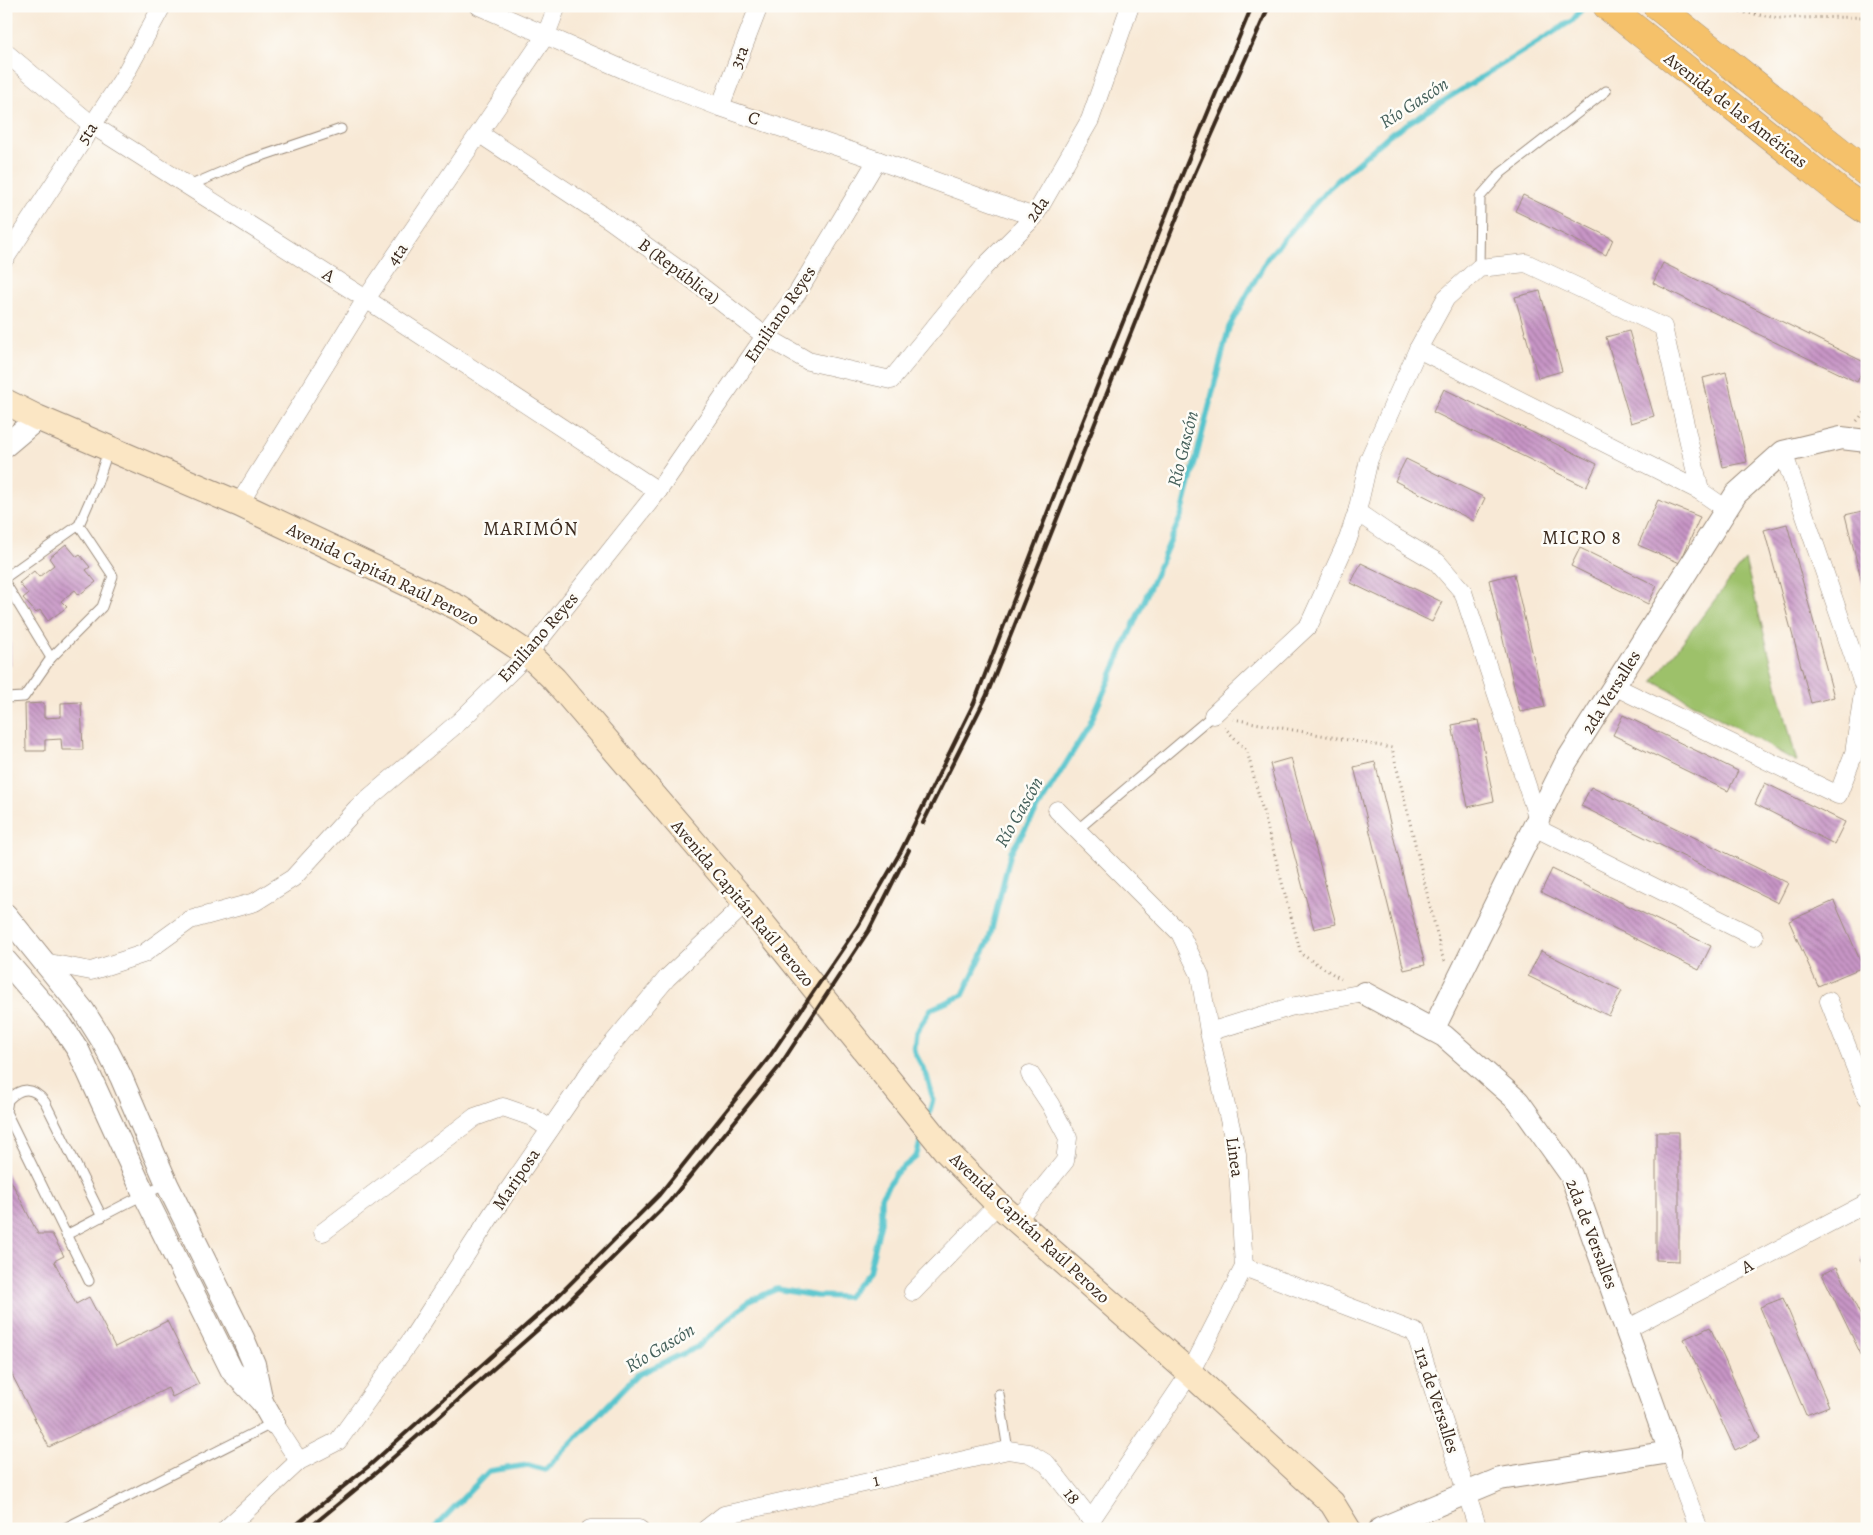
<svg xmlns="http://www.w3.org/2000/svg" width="1873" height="1535" font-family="Alegreya,serif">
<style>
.green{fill:#9dc16b;stroke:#6c7644}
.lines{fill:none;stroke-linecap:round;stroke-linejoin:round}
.stream{stroke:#58c5cd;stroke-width:5.5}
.building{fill:url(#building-back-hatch)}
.service-casing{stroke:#9a8a7a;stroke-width:11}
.minor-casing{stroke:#9a8a7a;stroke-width:19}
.tertiary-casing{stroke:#9a8a7a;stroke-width:24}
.secondary-casing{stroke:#9a8a7a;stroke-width:27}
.primary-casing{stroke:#9a8a7a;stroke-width:29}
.path{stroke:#9a8a7a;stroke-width:3;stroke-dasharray:1 4;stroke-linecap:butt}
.service{stroke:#fff;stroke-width:9}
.minor{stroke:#fff;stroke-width:18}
.tertiary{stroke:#fff;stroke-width:22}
.secondary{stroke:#fbe6c4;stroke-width:25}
.primary{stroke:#f5c16b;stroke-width:28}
.rail{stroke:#3b2a1e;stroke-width:4}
.labels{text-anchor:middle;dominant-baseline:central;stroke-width:5;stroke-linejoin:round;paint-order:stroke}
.street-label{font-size:18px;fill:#3b2a1e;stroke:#fdfcf7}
.water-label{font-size:19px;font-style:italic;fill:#45605b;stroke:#fdfcf7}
.neighbourhood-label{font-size:19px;letter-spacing:1px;fill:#3b2a1e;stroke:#fdfcf7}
</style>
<defs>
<pattern id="building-back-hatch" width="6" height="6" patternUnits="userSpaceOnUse" patternTransform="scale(1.25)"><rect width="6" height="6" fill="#c795c6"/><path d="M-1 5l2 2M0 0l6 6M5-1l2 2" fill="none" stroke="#a37aa0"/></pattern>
</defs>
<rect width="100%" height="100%" fill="#fdfcf7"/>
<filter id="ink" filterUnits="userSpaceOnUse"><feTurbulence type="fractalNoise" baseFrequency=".02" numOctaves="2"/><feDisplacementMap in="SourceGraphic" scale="10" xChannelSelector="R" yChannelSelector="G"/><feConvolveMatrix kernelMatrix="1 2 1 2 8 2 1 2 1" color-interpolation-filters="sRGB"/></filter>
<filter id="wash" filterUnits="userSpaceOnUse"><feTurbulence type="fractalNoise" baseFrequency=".0096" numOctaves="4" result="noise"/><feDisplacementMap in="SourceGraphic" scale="20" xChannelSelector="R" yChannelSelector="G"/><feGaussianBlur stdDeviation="1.12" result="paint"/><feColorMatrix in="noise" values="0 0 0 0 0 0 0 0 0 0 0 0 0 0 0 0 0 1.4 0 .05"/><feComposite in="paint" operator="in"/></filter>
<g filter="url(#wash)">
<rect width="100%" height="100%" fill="#f8e9d6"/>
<!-- green -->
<polygon class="green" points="1745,560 1797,762 1653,681"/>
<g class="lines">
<!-- stream -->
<g class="stream">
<polyline points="928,1117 933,1099 927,1076 914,1051 916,1033 931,1009 963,995 989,940 1011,852 1089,726 1182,514 1229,327 1268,257 1329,188 1389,135 1573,20 1584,6"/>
<polyline points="435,1529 438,1524 489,1471 528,1465 545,1470 637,1375 697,1347 749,1301 777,1289 816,1296 847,1297 869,1272 881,1222 881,1197 896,1173 916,1157 923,1133"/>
</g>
</g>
<g id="blocks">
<!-- building -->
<g class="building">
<polygon points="1523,195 1613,239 1606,255 1515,211"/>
<polygon points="1663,263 1866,363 1857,382 1653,283"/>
<polygon points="1540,291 1562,371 1538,378 1515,297"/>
<polygon points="1629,331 1654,416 1631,423 1606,337"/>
<polygon points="1726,372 1747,462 1723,467 1703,378"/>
<polygon points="1444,389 1597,464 1586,487 1433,412"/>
<polygon points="1406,459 1485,498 1474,521 1395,481"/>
<polygon points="1658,500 1700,517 1680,563 1638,545"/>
<polygon points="1867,510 1867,598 1866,598 1845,515"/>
<polygon points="1787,524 1834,697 1811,703 1764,530"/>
<polygon points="66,544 77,557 80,555 90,567 86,570 96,582 79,595 75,590 61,601 67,607 48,621 40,610 36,613 23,598 28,594 19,583 34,571 39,577 54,565 49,558"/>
<polygon points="1580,548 1657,586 1648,604 1571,566"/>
<polygon points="1361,563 1442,602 1432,622 1351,583"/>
<polygon points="1514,574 1545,707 1520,712 1489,580"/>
<polygon points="6,617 10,617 11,665 6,665"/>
<polygon points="81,702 83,750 62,750 61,739 45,740 45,751 26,751 25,704 44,703 44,718 61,717 61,703"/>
<polygon points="1623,715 1738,771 1728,791 1613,735"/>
<polygon points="1478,720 1494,801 1468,807 1452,725"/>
<polygon points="1291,758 1336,924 1314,929 1270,764"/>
<polygon points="1375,762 1425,965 1404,970 1354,767"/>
<polygon points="1765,783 1845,822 1834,844 1755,804"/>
<polygon points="1591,787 1788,883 1778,903 1581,806"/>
<polygon points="1552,869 1711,946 1699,970 1541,892"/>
<polygon points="1834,901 1863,967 1818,986 1789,921"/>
<polygon points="1541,951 1622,991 1609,1016 1528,976"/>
<polygon points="1656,1132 1679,1132 1679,1261 1656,1260"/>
<polygon points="6,1171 38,1234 52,1234 64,1256 54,1261 76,1304 89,1297 115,1347 167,1321 199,1384 172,1397 168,1388 49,1447 6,1363"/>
<polygon points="1867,1256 1867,1271 1860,1259"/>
<polygon points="1837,1267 1867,1329 1867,1367 1822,1274"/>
<polygon points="1783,1298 1829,1406 1806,1415 1760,1307"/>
<polygon points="1710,1327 1760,1438 1735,1450 1684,1339"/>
</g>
</g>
</g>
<g filter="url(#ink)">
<use href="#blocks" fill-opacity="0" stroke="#9a8a7a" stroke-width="1"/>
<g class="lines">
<defs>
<g id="service">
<polyline points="189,186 247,161 341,129"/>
<polyline points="1479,268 1480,197 1501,173 1606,91"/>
<polyline points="6,577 79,525 97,484 108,451"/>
<polyline points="6,584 51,658"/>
<polyline points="6,698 24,697 51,658 102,607 113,576 79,525"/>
<polyline points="1077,830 1213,715"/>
<path d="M66,1235c34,-17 66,-36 101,-51"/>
<path d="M89,1281l-83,-169 2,-12c13,-13 25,-14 37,2l57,115"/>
<polyline points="999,1394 1008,1450"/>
<polyline points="63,1529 273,1423"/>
</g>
<g id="minor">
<polyline points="479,6 634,74 720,107 877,160 1034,217"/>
<polyline points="6,53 92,125 366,299 658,491"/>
<polyline points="720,107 759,6"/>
<polyline points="480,134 610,220 689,277 765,336 808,361 891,380 984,267 1034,217 1090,120 1130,6"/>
<polyline points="6,257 122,80 162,6"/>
<polyline points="1418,349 1700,491 1726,509"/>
<polyline points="1700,491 1663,327 1526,263 1479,268 1446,298 1418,349 1369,459 1357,512 1389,534 1437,562 1463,592 1542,831 1754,937"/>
<polyline points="239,504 366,299 546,35 557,6"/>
<polyline points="1614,686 1838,795 1854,753 1864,687 1783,452"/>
<polyline points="1213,715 1309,625 1348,539 1357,512"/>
<polyline points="1057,810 1180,933 1200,975 1209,1032 1237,1154 1244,1267 1190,1373 1091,1520"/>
<polyline points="44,962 91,971 143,954 190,920 255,902 293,878 357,808 460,721 528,654 658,491 765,336 798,292 877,160"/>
<polyline points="1829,1001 1867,1097"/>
<polyline points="1209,1032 1290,1007 1364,993"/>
<polyline points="1017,1220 1065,1161 1068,1138 1050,1104 1030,1074"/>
<polyline points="323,1232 475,1117 503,1107 532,1117 550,1129"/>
<polyline points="1244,1267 1415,1332 1478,1529"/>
<polyline points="913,1292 998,1204"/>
<polyline points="1627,1329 1867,1203"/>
<polyline points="274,1423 299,1461"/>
<polyline points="1670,1452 1699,1529"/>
<polyline points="226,1529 299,1461 338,1441 411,1340 492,1214 593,1067 667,978 746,903"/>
<polyline points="590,1529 639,1529"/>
<polyline points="706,1529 724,1515 1008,1450 1029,1453 1047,1464 1091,1520 1095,1529"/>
</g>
<g id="tertiary">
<polyline points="6,445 38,418"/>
<polyline points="6,915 83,1010 102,1040 121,1077 167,1184 243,1338 254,1364 262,1402 232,1371 144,1194 78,1050 62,1026 6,961"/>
<polyline points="1364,993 1444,1036 1518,1101 1571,1175 1670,1452 1500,1479 1380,1529"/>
<polyline points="1433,1030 1566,762 1736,494 1783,452 1841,438 1867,441"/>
<polyline points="262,1402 274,1423"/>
</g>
<polyline id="secondary" points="6,402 38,418 239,504 459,608 528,654 554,679 746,903 946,1151 998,1204 1190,1373 1332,1503 1348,1529"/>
<g id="primary">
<polyline points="1607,6 1845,196 1867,211"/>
<polyline points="1657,6 1867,173"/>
</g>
</defs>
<!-- service casing -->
<use href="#service" class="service-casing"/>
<!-- minor casing -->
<use href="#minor" class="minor-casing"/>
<!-- tertiary casing -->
<use href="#tertiary" class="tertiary-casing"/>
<!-- secondary casing -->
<use href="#secondary" class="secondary-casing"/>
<!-- primary casing -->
<use href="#primary" class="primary-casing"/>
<!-- path -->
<g class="path">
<polyline points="1721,6 1734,11 1779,18 1867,17"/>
<polyline points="1857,421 1867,409"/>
<polyline points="1233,719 1392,748 1442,955 1445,961"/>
<polyline points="1224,727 1247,751 1301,954 1341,979"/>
</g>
<!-- service -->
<use href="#service" class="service"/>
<!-- minor -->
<use href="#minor" class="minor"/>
<!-- tertiary -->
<use href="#tertiary" class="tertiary"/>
<!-- secondary -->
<use href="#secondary" class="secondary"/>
<!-- primary -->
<use href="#primary" class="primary"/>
<!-- rail -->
<g class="rail">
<polyline points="923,823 986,697 1191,182 1269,6"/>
<polyline points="291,1529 370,1465 550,1304 659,1195 770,1056 858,926 901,851 974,703 1070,454 1180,180 1252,6"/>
<polyline points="308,1529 378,1471 560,1310 669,1202 779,1067 869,930 909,850"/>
</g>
</g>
</g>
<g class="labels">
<!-- street labels -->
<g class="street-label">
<text transform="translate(739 57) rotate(-69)">3ra</text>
<text transform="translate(1736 110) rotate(38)">Avenida de las Américas</text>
<text transform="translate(754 118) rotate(19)">C</text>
<text transform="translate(87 133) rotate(-57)">5ta</text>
<text transform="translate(1037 209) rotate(-55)">2da</text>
<text transform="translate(397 254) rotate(-55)">4ta</text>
<text transform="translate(679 271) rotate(37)">B (República)</text>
<text transform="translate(329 275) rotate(32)">A</text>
<text transform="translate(780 314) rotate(-56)">Emiliano Reyes</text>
<text transform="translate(383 574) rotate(26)">Avenida Capitán Raúl Perozo</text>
<text transform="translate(538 637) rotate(-49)">Emiliano Reyes</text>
<text transform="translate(1611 692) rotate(-58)">2da Versalles</text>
<text transform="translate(743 903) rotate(50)">Avenida Capitán Raúl Perozo</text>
<text transform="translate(1235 1157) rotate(82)">Linea</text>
<text transform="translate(516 1179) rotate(-56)">Mariposa</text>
<text transform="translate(1030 1228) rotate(43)">Avenida Capitán Raúl Perozo</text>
<text transform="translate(1592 1234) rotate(69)">2da de Versalles</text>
<text transform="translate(1747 1266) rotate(-28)">A</text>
<text transform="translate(1437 1400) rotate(72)">1ra de Versalles</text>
<text transform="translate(876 1480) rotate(-13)">1</text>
<text transform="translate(1072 1496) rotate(52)">18</text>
</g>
<!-- water labels -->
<g class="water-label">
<text transform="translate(1414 103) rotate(-33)">Río Gascón</text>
<text transform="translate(1183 449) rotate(-76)">Río Gascón</text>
<text transform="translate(1019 812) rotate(-60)">Río Gascón</text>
<text transform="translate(660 1348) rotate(-31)">Río Gascón</text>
</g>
<!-- neighbourhood labels -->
<g class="neighbourhood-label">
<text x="531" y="529">MARIMÓN</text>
<text x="1582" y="538">MICRO 8</text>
</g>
</g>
<!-- margin -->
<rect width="1873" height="1535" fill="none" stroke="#fdfcf7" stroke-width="25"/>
</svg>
